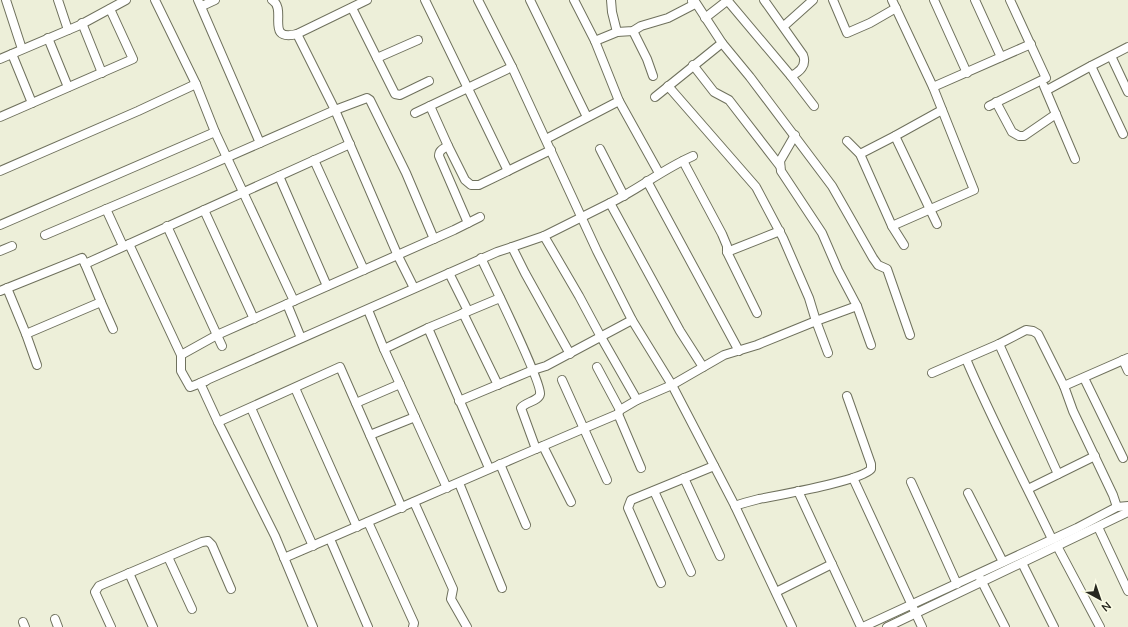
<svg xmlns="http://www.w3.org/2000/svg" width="1128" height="627" font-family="Mulish,sans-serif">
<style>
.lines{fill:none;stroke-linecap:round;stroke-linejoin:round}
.minor-casing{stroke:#6f715d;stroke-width:10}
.minor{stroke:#fff;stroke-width:8}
</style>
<rect width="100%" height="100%" fill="#edefd9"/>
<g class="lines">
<defs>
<g id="minor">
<polyline points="6,0 22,49"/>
<polyline points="58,0 68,30"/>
<polyline points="155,0 196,84 215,132 294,301"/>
<polyline points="198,0 260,143"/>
<path d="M272,0c16,9 -8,42 25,34l70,-34"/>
<polyline points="425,0 508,171"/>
<polyline points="478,0 512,67 597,251 632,320 672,385 735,506 792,627"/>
<polyline points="530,0 587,117"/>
<polyline points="574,0 595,41 619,101 659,173"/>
<polyline points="611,0 612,12 617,32"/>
<polyline points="727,0 791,76"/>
<path d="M764,0l39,55c4,10 -3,17 -12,21l23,30"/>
<polyline points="833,0 847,33 870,23 896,8"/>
<polyline points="892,0 933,87 974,190 892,226"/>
<polyline points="934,0 967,73"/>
<polyline points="975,0 1001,57"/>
<polyline points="202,6 215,0"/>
<polyline points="352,8 395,94 400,95 429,81"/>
<polyline points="705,18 728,0"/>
<polyline points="82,23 102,73"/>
<polyline points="784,26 813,0"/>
<polyline points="633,31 647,59 653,76"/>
<polyline points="297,34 335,110 398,256 414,288"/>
<polyline points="48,38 68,87"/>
<polyline points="595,41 617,32 633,31 641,26 668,18 695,4 692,1"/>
<polyline points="722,43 750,77 832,186 873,258 878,265 887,269 910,335"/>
<polyline points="12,54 32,103"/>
<polyline points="1111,56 1128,92"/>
<polyline points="377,58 418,40"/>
<polyline points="0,59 80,25 126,0"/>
<polyline points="693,65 714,92 729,100 780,166"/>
<polyline points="1091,66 1123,134"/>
<polyline points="668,86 756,187 783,238 809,298 816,321 857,306 838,270 822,233 781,171 780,161 795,135"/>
<polyline points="1044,86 1075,159"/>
<polyline points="933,87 1031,44"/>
<polyline points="1047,90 1091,66 1128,47"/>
<polyline points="655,97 722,43 694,0"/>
<polyline points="996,102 1012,132 1019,136 1024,136 1056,114"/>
<polyline points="430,106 448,146 465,180 471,185 479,185 551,150"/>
<polyline points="989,106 1046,78 1010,0"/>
<polyline points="415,113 512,67"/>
<polyline points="0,117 133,59 110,9"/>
<polyline points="895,136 937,224"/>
<polyline points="546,139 619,101"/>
<polyline points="847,141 860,154 892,226 904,245"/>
<path d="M448,146c-5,3 -9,4 -9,10l29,67"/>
<polyline points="600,149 624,196"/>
<polyline points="860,154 895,136 942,110"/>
<polyline points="314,160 364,270"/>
<polyline points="683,161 722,234 727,246 727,252 757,313"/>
<polyline points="0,171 138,111 196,84"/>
<polyline points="279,176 327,286"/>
<polyline points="647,181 739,351"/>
<path d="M610,203c29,-14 53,-34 83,-47"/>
<polyline points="106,209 123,246"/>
<polyline points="204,210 254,319"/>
<polyline points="0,225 215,132"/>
<polyline points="167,226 222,346"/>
<polyline points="45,235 196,171 335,110 367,98 370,100 406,173 434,239"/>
<polyline points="544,236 579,296 601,337 637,400"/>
<polyline points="129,244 181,355 217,335 454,230 480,217"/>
<polyline points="0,251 12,246"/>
<polyline points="727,252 780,231"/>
<path d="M481,258c9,19 61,124 59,136 -1,7 -15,8 -19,14l15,41"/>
<polyline points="449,273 468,311"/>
<polyline points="7,288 26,334"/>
<polyline points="0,291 82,258 85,264 350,144"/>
<polyline points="101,302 113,329"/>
<polyline points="287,304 301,338"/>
<polyline points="857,306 871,345"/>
<polyline points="368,310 384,349 447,488"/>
<polyline points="463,313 498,385"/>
<polyline points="428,328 489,468"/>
<polyline points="999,344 1058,474"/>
<polyline points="384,349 428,328 500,298"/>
<polyline points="570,354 525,273 512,247 544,236 610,203 680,331 703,367"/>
<polyline points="181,355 181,371 190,387 206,381"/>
<path d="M966,359c26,61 57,120 86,180"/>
<polyline points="1123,360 1128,371"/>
<polyline points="37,365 26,334 101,302 85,264"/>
<polyline points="597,367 620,410"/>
<polyline points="932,373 999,344 1026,330 1033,331 1038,334 1064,386"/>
<polyline points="1084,378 1123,458"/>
<polyline points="562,380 607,480"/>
<polyline points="295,388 357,527"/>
<polyline points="459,401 533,370 546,366 632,320"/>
<polyline points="356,403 400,384"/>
<polyline points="251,408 313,546"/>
<polyline points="618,414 641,468"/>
<polyline points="218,422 200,383 497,252 512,247"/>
<polyline points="370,435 415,417"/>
<polyline points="543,446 571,502"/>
<polyline points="500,464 526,525"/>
<polyline points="684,478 720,556"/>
<polyline points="853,478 922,627"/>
<polyline points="911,482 957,584"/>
<polyline points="459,483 502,588"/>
<polyline points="1028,489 1095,456"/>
<polyline points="654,491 691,572"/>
<polyline points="798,491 861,627"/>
<polyline points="968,493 1003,562"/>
<polyline points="414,502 453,589 451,599 467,627"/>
<path d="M735,506c8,-3 16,-5 24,-7 20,-4 102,-18 112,-30v-5l-24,-68"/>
<polyline points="1117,507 1113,495 1073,411 1064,386 1128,358"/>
<polyline points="368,522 414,623 413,627"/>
<polyline points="1098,527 1128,591"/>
<polyline points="330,539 368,627"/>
<polyline points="1057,546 1100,627"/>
<polyline points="168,557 192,609"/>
<path d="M284,558c112,-48 222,-97 334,-144l2,-4 17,-10 35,-15 52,-30 33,-10 59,-24 12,32"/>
<polyline points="1022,563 1054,627"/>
<polyline points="129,573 153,627"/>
<polyline points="980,578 1005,627"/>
<polyline points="661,583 628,508 631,500 714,466"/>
<polyline points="776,592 832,564"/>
<polyline points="55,619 58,627"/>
<polyline points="23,622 25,627"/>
<polyline points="111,627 95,592 99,586 202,542 208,541 212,545 231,589"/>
<polyline points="313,627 275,536 218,422 340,367 402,508"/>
<polyline points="863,627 1077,528 1117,507 1128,506"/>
<polyline points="887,627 1128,512"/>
</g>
</defs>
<!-- minor casing -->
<use href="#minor" class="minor-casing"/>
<!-- minor -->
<use href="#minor" class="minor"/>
</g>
<!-- north arrow -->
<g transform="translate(1100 599) rotate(140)" stroke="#fbfce6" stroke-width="3" paint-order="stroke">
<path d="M0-3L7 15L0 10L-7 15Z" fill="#27281f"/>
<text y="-6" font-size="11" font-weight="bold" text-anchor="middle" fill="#27281f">N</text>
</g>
</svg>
